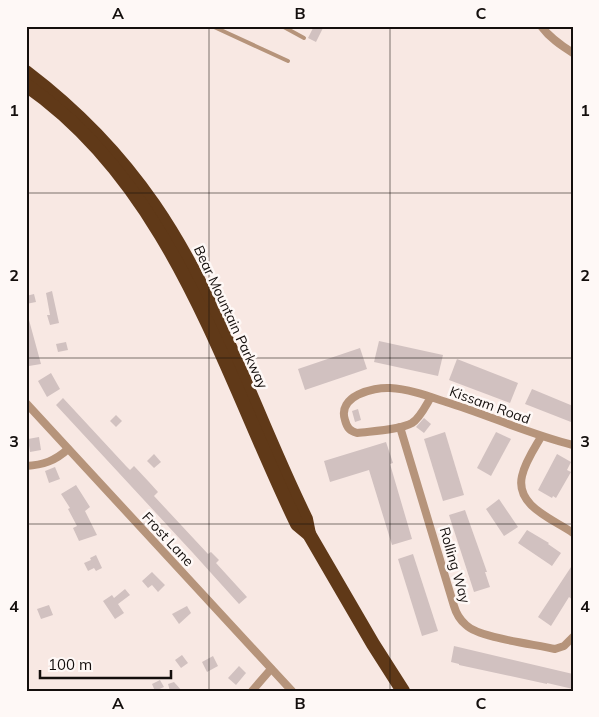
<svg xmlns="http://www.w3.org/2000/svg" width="599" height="717" font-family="Mulish,sans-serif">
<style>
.building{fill:#d1c1c0}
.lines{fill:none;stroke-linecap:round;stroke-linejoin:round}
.lane{stroke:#b6947b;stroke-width:4}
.street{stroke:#b6947b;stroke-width:8}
.highway{stroke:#603918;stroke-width:14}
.grid{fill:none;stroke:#140f0d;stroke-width:1;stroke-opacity:0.55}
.labels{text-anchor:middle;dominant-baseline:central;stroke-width:5;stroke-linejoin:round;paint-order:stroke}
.street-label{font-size:14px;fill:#140f0d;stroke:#fef8f6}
.neatline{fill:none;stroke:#140f0d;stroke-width:2}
.grid-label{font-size:16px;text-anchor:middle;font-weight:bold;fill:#140f0d}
</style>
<rect width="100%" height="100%" fill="#f8e8e3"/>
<!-- building -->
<g class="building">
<polygon points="314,26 324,26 316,42 308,38"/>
<polygon points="52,291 59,323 50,325 47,315 50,315 46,293"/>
<polygon points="34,294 36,302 26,304 26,296"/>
<polygon points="26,320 29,320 41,364 29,366 26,356"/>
<polygon points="379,341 443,355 438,376 374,362"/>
<polygon points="66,342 68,350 58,352 56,344"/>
<polygon points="360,348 367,369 305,390 298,369"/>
<polygon points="457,359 518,383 510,403 449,380"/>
<polygon points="51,373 60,389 47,397 38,381"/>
<polygon points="532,389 573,406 573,422 571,422 525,404"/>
<polygon points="63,398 126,466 130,470 134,466 149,482 158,492 154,496 208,554 211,552 219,560 216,563 247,597 239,604 193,553 56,405"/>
<polygon points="358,409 361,420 355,422 352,411"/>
<polygon points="116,415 122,421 116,427 110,421"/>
<polygon points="424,418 431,424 424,433 416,427"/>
<polygon points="445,432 464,495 443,501 424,439"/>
<polygon points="496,432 511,439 491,476 477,468"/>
<polygon points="39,437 41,450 30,452 28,439"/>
<polygon points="386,442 393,463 390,464 412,539 392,545 369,470 330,482 324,461"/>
<polygon points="154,454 161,462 154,468 147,461"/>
<polygon points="557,454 571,462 567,470 571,472 556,498 553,496 552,498 538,490"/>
<polygon points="55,467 60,479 49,483 45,471"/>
<polygon points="76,485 90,507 85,511 97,535 79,541 73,528 77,526 68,509 70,508 61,494"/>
<polygon points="499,499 518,527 504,536 486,509"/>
<polygon points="465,510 487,572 485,572 490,587 474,592 449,515"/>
<polygon points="527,530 549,543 548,544 561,553 552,566 518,543"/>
<polygon points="413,554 438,631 422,636 398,559"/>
<polygon points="96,555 102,568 96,571 94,568 88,571 84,563 91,560 90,558"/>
<polygon points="573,564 573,600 569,597 551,626 538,617"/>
<polygon points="152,572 165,585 158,592 152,585 148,588 142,581"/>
<polygon points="125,589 130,595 118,604 124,613 115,619 103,601 112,595 114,598"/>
<polygon points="49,605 53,615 41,619 37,609"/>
<polygon points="187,606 191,613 179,624 172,614"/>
<polygon points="454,646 573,674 573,689 547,683 547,684 459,665 459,664 451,662"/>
<polygon points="182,655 188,663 181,668 175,660"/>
<polygon points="213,656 218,666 207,672 202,662"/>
<polygon points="239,666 246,673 236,685 228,678"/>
<polygon points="160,680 164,687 155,691 152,684"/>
<polygon points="174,682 182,691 170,691 168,684"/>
</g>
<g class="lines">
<!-- lane -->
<g class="lane">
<polyline points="212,26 288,61"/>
<polyline points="282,26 304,38"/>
</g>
<!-- street -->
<g class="street">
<path d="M541,26c9,12 19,19 32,27"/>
<path d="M431,397c-5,8 -11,21 -19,26 -12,7 -40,8 -55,10 -7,-2 -10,-5 -12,-13 -8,-24 28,-33 45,-32 19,1 38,8 56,14 42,13 83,32 127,43"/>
<polyline points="26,403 292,691"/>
<path d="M400,427l54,179c2,7 6,14 12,19 13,13 68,19 89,24l9,-3 9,-9"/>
<path d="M541,437c-7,12 -16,25 -19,39 -7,30 31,43 51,57"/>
<path d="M26,466c17,-1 29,-5 42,-17"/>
<polyline points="252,691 271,669"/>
</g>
<!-- highway -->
<g class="highway">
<path d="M26,72c50,38 93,82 128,133 66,96 101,211 152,314l3,15"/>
<path d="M26,85c147,102 197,286 271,439l12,10 64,110 30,47"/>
</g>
</g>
<!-- grid -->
<path class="grid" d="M209,26v665M390,26v665M26,193h547M26,358h547M26,524h547"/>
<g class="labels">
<!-- street labels -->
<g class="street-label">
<text transform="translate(231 317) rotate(65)">Bear Mountain Parkway</text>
<text transform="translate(490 405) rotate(20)">Kissam Road</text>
<text transform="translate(168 539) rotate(47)">Frost Lane</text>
<text transform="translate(455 565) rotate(74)">Rolling Way</text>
</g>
</g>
<!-- border -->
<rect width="599" height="717" fill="none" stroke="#fef8f6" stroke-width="55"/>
<!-- scale -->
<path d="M40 670v8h131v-8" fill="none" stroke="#140f0d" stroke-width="2.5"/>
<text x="48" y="670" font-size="15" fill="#140f0d" stroke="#fef8f6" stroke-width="4" paint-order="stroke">100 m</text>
<rect x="28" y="28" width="544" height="662" class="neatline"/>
<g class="grid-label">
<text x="118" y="19">A</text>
<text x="300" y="19">B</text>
<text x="481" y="19">C</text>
<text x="14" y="116">1</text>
<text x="585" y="116">1</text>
<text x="14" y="281">2</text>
<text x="585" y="281">2</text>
<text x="14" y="447">3</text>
<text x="585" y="447">3</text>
<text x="14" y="612">4</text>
<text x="585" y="612">4</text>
<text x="118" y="709">A</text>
<text x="300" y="709">B</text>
<text x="481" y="709">C</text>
</g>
</svg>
